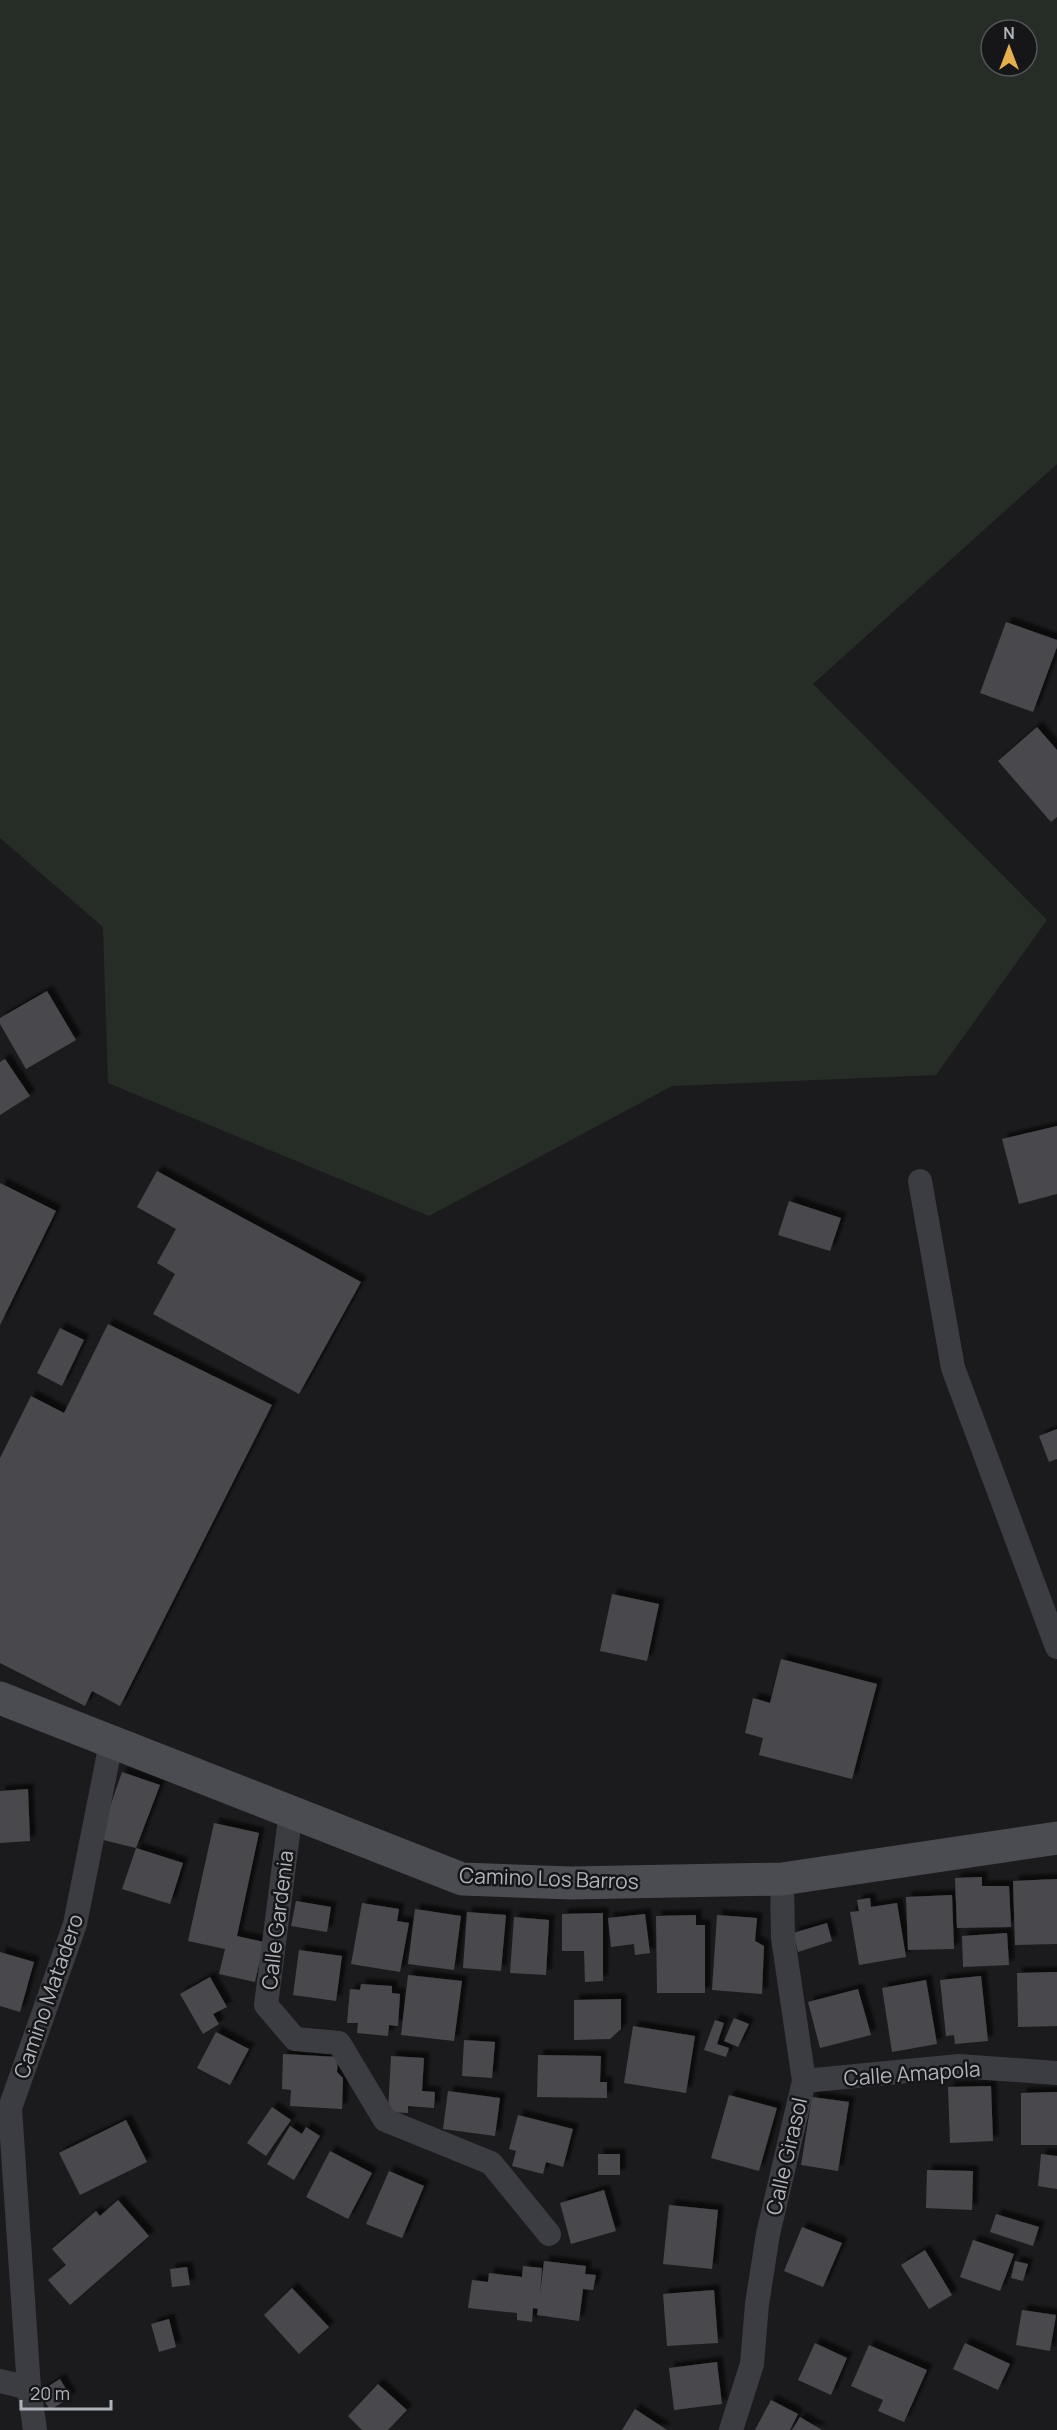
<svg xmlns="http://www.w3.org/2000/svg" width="1057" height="2430" font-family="Manrope,sans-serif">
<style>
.green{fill:#252d26;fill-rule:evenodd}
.building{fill:#48494d;filter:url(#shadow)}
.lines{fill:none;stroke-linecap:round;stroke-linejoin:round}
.street{stroke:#3c3d42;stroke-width:24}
.secondary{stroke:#4a4c52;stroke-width:33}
.labels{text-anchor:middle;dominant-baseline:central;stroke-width:5;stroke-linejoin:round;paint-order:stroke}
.street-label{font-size:21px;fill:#afb3bb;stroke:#161618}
</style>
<defs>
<filter id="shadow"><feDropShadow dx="5.5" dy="-5.5" stdDeviation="1.5" flood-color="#0009"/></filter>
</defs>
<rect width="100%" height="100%" fill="#1b1b1d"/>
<!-- green -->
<path class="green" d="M0,0h1057v464l-244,220 234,236 -111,155 -264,11 -243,130 -321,-133 -5,-156 -103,-89zM991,30h36v36h-36z"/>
<!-- building -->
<g class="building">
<polygon points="1006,622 1057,640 1057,647 1033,712 980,693"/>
<polygon points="1037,727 1057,750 1057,817 1051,822 998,761"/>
<polygon points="47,991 76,1040 26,1069 0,1024 0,1018"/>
<polygon points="5,1059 30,1096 0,1115 0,1062"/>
<polygon points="1057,1126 1057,1194 1019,1204 1002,1139"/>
<polygon points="157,1171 361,1282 299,1394 153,1314 175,1274 157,1263 176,1229 137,1207"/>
<polygon points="0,1183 56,1211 0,1325"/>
<polygon points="789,1201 841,1218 830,1251 778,1235"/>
<polygon points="108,1324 272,1405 120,1706 92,1691 85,1706 0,1663 0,1458 31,1396 64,1413"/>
<polygon points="60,1328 84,1340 62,1386 37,1373"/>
<polygon points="1057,1429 1057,1459 1049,1462 1039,1436"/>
<polygon points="612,1594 659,1604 647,1661 600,1651"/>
<polygon points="781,1659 877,1684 852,1779 759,1755 763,1738 745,1733 753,1698 770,1703"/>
<polygon points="122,1772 160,1785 136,1848 99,1839"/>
<polygon points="28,1789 30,1841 0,1843 0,1791"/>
<polygon points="214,1823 259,1833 237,1936 264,1942 255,1982 219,1974 225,1949 188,1941"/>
<polygon points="136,1848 183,1863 170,1904 122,1889"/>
<polygon points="982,1877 982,1886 1009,1886 1011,1927 957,1928 955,1878"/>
<polygon points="1057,1879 1057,1944 1015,1945 1013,1881"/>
<polygon points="952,1895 954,1949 908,1950 906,1897"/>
<polygon points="870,1898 871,1907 897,1903 906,1957 859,1965 850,1912 859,1911 857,1900"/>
<polygon points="296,1901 331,1907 327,1932 291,1926"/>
<polygon points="362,1903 399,1909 397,1921 409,1923 400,1972 351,1964"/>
<polygon points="415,1909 461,1916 454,1970 408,1964"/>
<polygon points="467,1912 506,1915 501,1971 463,1968"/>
<polygon points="603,1913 603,1981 585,1982 584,1951 562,1951 562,1914"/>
<polygon points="645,1914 650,1953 635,1955 634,1944 611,1947 608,1918"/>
<polygon points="696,1915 696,1925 705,1925 705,1993 657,1993 656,1916"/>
<polygon points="717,1915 757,1918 755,1941 764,1946 762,1994 712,1990"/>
<polygon points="514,1917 549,1920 546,1975 510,1973"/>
<polygon points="827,1923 832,1941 798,1952 793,1933"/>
<polygon points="1007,1933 1009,1965 963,1967 962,1936"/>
<polygon points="299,1950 342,1956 336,2001 293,1995"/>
<polygon points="0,1952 34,1962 20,2012 0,2006"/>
<polygon points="1057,1972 1057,2026 1018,2027 1017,1973"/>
<polygon points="408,1975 462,1981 454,2041 401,2035"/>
<polygon points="981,1976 988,2041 955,2044 954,2035 946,2036 940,1980"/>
<polygon points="210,1977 227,2007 213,2014 219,2024 203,2034 180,1994"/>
<polygon points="926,1980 937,2044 892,2052 882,1988"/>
<polygon points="361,1984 392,1986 392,1993 400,1994 398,2026 389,2025 388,2036 357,2033 358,2023 347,2023 350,1989 360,1990"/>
<polygon points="858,1989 871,2035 820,2048 808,2002"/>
<polygon points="621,1999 621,2029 610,2039 574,2040 574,2000"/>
<polygon points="734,2018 749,2024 738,2047 724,2041"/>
<polygon points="715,2020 724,2023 717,2044 729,2048 726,2057 704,2050"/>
<polygon points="633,2026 695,2036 686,2093 624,2083"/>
<polygon points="216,2032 249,2049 230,2085 197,2068"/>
<polygon points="464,2040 495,2042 492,2078 462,2076"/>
<polygon points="283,2054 338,2057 337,2072 343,2078 342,2109 290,2106 291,2090 282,2089"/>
<polygon points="538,2055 601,2056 600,2082 607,2082 607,2098 537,2097"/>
<polygon points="391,2056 424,2058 422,2091 435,2092 434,2108 408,2106 408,2113 388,2112"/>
<polygon points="991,2086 993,2141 950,2143 948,2087"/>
<polygon points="448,2091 500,2098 495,2136 443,2129"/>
<polygon points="1057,2092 1057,2145 1021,2145 1021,2093"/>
<polygon points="729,2095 777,2108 759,2171 711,2158"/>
<polygon points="812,2097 849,2102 838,2171 801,2165"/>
<polygon points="272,2107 291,2120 266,2156 247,2143"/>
<polygon points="518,2115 573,2129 563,2167 546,2162 543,2174 512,2166 516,2151 509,2149"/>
<polygon points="126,2120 147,2162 80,2195 59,2153"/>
<polygon points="290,2126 302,2134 306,2127 320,2136 294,2180 267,2164"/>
<polygon points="330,2151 372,2173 348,2219 306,2197"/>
<rect x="598" y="2154" width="22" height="21"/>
<polygon points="1041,2154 1057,2156 1057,2189 1038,2186"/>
<polygon points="927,2170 973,2171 972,2210 926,2208"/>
<polygon points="389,2171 424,2186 402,2238 366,2224"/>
<polygon points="604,2190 616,2231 571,2244 560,2203"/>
<polygon points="118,2200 149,2236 70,2305 48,2280 66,2265 52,2249 96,2211 100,2216"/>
<polygon points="669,2205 718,2210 712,2269 663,2264"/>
<polygon points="996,2214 1039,2227 1033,2246 990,2232"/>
<polygon points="802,2227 842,2243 823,2287 784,2271"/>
<polygon points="973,2240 1014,2254 1000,2291 960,2277"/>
<polygon points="925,2250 952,2295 929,2309 901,2265"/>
<polygon points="544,2261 586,2266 585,2274 596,2275 593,2290 583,2289 579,2321 537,2315 538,2309 533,2308 532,2322 517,2320 517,2313 468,2308 472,2280 488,2282 489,2273 522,2277 523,2266 542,2268 540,2295"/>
<polygon points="1015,2261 1028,2264 1023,2281 1011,2278"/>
<polygon points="187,2267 190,2285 172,2287 170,2269"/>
<polygon points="292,2288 329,2327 299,2354 264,2315"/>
<polygon points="714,2290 718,2343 667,2346 663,2294"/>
<polygon points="1022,2310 1056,2315 1050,2351 1016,2345"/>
<polygon points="169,2319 176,2347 159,2352 151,2324"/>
<polygon points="815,2343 847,2358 831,2395 798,2380"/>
<polygon points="965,2343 1010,2364 998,2390 953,2369"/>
<polygon points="869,2345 927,2370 904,2422 878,2411 883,2400 851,2386"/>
<polygon points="717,2362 722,2404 674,2410 669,2368"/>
<polygon points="60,2379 71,2397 50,2410 39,2392"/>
<polygon points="378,2384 407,2410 388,2430 362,2430 348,2416"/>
<polygon points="771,2400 798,2414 790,2430 755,2430"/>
<polygon points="635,2409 667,2430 622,2430"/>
<polygon points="800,2417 822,2430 792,2430"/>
</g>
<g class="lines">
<!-- street -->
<g class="street">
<polyline points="920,1181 953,1368 1057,1647"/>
<polyline points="291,1811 266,2005 295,2039 339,2043 385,2120 491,2163 549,2234"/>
<polyline points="804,2081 959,2066 1057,2073"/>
<polyline points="0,2381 29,2388"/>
<polyline points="35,2430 29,2388 10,2108 75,1924 111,1743"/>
<polyline points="731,2430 752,2364 757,2304 768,2234 804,2081 783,1938 782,1879"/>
</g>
<!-- secondary -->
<polyline class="secondary" points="0,1698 462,1879 571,1883 782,1879 1057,1838"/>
</g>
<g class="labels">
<!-- street labels -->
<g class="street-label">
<text transform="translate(549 1878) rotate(2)">Camino Los Barros</text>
<text transform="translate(277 1920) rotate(-83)">Calle Gardenia</text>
<text transform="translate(48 1996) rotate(-71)">Camino Matadero</text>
<text transform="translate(912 2073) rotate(-4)">Calle Amapola</text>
<text transform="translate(786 2156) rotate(-77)">Calle Girasol</text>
</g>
</g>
<!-- north arrow -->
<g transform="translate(1009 48)"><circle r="28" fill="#161618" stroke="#535559" stroke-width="1.5"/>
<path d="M0-4.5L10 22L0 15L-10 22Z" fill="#e4af4c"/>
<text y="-9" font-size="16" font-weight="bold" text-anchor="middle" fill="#afb3bb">N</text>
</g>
<!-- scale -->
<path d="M21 2400v9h90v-9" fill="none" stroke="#afb3bb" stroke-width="3"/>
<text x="30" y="2400" font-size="18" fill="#afb3bb" stroke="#161618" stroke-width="4.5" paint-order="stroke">20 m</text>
</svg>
